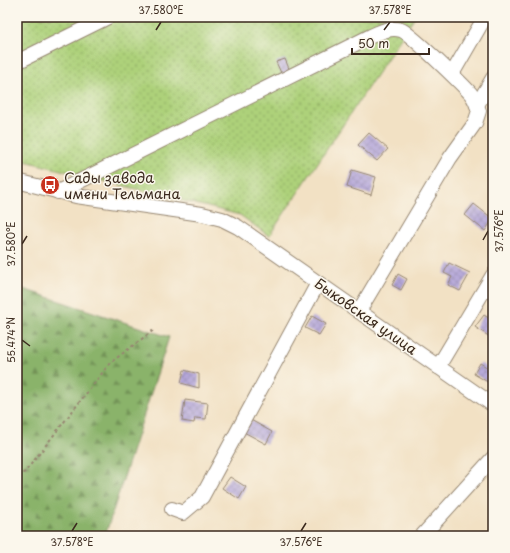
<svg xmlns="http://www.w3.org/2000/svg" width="510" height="553" font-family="'Playpen Sans',sans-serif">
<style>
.forest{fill:url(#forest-firs);stroke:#626e44}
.garden{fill:url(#garden-dots);stroke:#747e4c}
.building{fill:url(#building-cross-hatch)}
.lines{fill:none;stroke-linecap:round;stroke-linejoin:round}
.minor-casing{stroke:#968671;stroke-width:16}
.path{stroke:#968671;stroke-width:2;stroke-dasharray:3 3;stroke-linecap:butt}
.minor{stroke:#fff;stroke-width:14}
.ticks{fill:none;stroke:#3b2a1e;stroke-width:1.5}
.labels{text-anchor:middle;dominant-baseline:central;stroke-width:3;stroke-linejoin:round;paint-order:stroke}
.poi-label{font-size:14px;fill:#3b2a1e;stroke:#fbf7ec;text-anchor:start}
.street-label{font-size:14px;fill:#3b2a1e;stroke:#fbf7ec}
.neatline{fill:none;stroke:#3b2a1e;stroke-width:1.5}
.ticks-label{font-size:10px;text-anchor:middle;fill:#3b2a1e}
</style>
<defs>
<pattern id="forest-firs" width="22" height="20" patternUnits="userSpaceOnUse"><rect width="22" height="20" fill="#8ab36a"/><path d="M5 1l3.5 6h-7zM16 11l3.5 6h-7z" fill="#729257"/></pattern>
<pattern id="garden-dots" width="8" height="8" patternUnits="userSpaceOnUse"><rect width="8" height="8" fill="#add17a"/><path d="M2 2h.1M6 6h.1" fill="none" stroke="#8eaa63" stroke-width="1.8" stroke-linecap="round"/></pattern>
<pattern id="building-cross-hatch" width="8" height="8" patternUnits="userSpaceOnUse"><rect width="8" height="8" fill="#b1a3d8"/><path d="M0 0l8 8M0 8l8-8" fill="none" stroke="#9185af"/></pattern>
</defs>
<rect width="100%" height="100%" fill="#fbf7ec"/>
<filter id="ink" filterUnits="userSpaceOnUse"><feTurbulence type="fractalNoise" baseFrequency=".025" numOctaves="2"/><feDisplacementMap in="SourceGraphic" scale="8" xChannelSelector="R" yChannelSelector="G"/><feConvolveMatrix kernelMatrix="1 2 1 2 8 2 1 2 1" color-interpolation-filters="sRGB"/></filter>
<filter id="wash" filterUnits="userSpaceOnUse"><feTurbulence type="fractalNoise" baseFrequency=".012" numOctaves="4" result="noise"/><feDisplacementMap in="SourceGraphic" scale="16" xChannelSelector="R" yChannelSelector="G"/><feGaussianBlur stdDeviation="0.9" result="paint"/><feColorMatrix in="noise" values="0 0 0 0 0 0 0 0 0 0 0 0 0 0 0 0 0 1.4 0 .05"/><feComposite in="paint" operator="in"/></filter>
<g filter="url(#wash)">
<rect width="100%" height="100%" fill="#f2e1c4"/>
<!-- forest -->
<polygon class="forest" points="17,287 169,337 105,536 17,536"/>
<!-- garden -->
<polygon class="garden" points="17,17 415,17 269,236 240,215 17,159"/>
<g id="blocks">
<!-- building -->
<g class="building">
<polygon points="285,59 290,71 282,75 276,62"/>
<polygon points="369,133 388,149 377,161 358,145"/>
<polygon points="352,170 376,177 371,195 347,187"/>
<polygon points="474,204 493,219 485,231 465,215"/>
<polygon points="449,263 470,273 460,291 448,285 452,277 444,273"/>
<polygon points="398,274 407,279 401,290 392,285"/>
<polygon points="484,315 493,321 493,339 475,327"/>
<polygon points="312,316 326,324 319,335 305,328"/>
<polygon points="480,363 493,371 493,385 474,374"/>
<polygon points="184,370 199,374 199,388 181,383"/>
<polygon points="185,400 208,403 206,419 195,418 194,423 182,421"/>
<polygon points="249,419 272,432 266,444 242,431"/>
<polygon points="230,477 246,487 239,499 222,488"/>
</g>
</g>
</g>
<g filter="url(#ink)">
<use href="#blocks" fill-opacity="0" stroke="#968671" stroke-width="1"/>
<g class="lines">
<defs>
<g id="minor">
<polyline points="17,62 108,17"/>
<polyline points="452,74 485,17"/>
<polyline points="477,105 493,78"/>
<polyline points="17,181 76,196 202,214 222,219 238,227 493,405"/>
<path d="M58,192l313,-156c9,-4 19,-9 30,-6 8,2 62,55 70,64 4,5 6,11 8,17l-4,12 -25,35 -91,153"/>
<polyline points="438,367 493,275"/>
<polyline points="172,509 183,513 202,497 318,283"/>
<polyline points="422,536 493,458"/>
</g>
</defs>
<!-- minor casing -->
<use href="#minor" class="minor-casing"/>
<!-- path -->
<g class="path">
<polyline points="489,116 493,119"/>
<polyline points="17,476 25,472 110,363 155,329"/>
</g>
<!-- minor -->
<use href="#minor" class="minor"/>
</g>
</g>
<!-- ticks -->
<path class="ticks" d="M156,30l5,-8M384,30l6,-8M483,240l5,-9M22,244l5,-8M22,340l8,6M72,531l5,-8M301,531l5,-8"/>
<!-- icons -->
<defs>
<symbol id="bus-disc" viewBox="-11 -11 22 22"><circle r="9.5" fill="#c8321e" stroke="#fbf7ec"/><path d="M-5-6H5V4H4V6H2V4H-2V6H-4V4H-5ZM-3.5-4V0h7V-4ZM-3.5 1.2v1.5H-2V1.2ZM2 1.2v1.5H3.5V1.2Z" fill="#fff"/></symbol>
</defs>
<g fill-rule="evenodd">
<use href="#bus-disc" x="39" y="174" width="22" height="22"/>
</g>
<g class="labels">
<!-- poi labels -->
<g class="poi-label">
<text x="64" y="177">Сады завода<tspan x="64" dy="16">имени Тельмана</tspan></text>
</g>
<!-- street labels -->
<g class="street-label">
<text transform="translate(366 316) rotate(35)">Быковская улица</text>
</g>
</g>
<!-- margin -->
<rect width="510" height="553" fill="none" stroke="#fbf7ec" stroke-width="44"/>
<!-- scale -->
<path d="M352 48v6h77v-6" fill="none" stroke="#3b2a1e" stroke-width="2"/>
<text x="358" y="48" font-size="12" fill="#3b2a1e" stroke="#fbf7ec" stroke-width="3" paint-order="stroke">50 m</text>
<rect x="22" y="22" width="466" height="509" class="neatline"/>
<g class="ticks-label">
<text x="161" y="14">37.580°E</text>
<text x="390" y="14">37.578°E</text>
<text transform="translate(499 231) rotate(-90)" y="4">37.576°E</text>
<text transform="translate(11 244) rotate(-90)" y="4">37.580°E</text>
<text transform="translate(11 340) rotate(-90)" y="4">55.474°N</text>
<text x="72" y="546">37.578°E</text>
<text x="301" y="546">37.576°E</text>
</g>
</svg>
